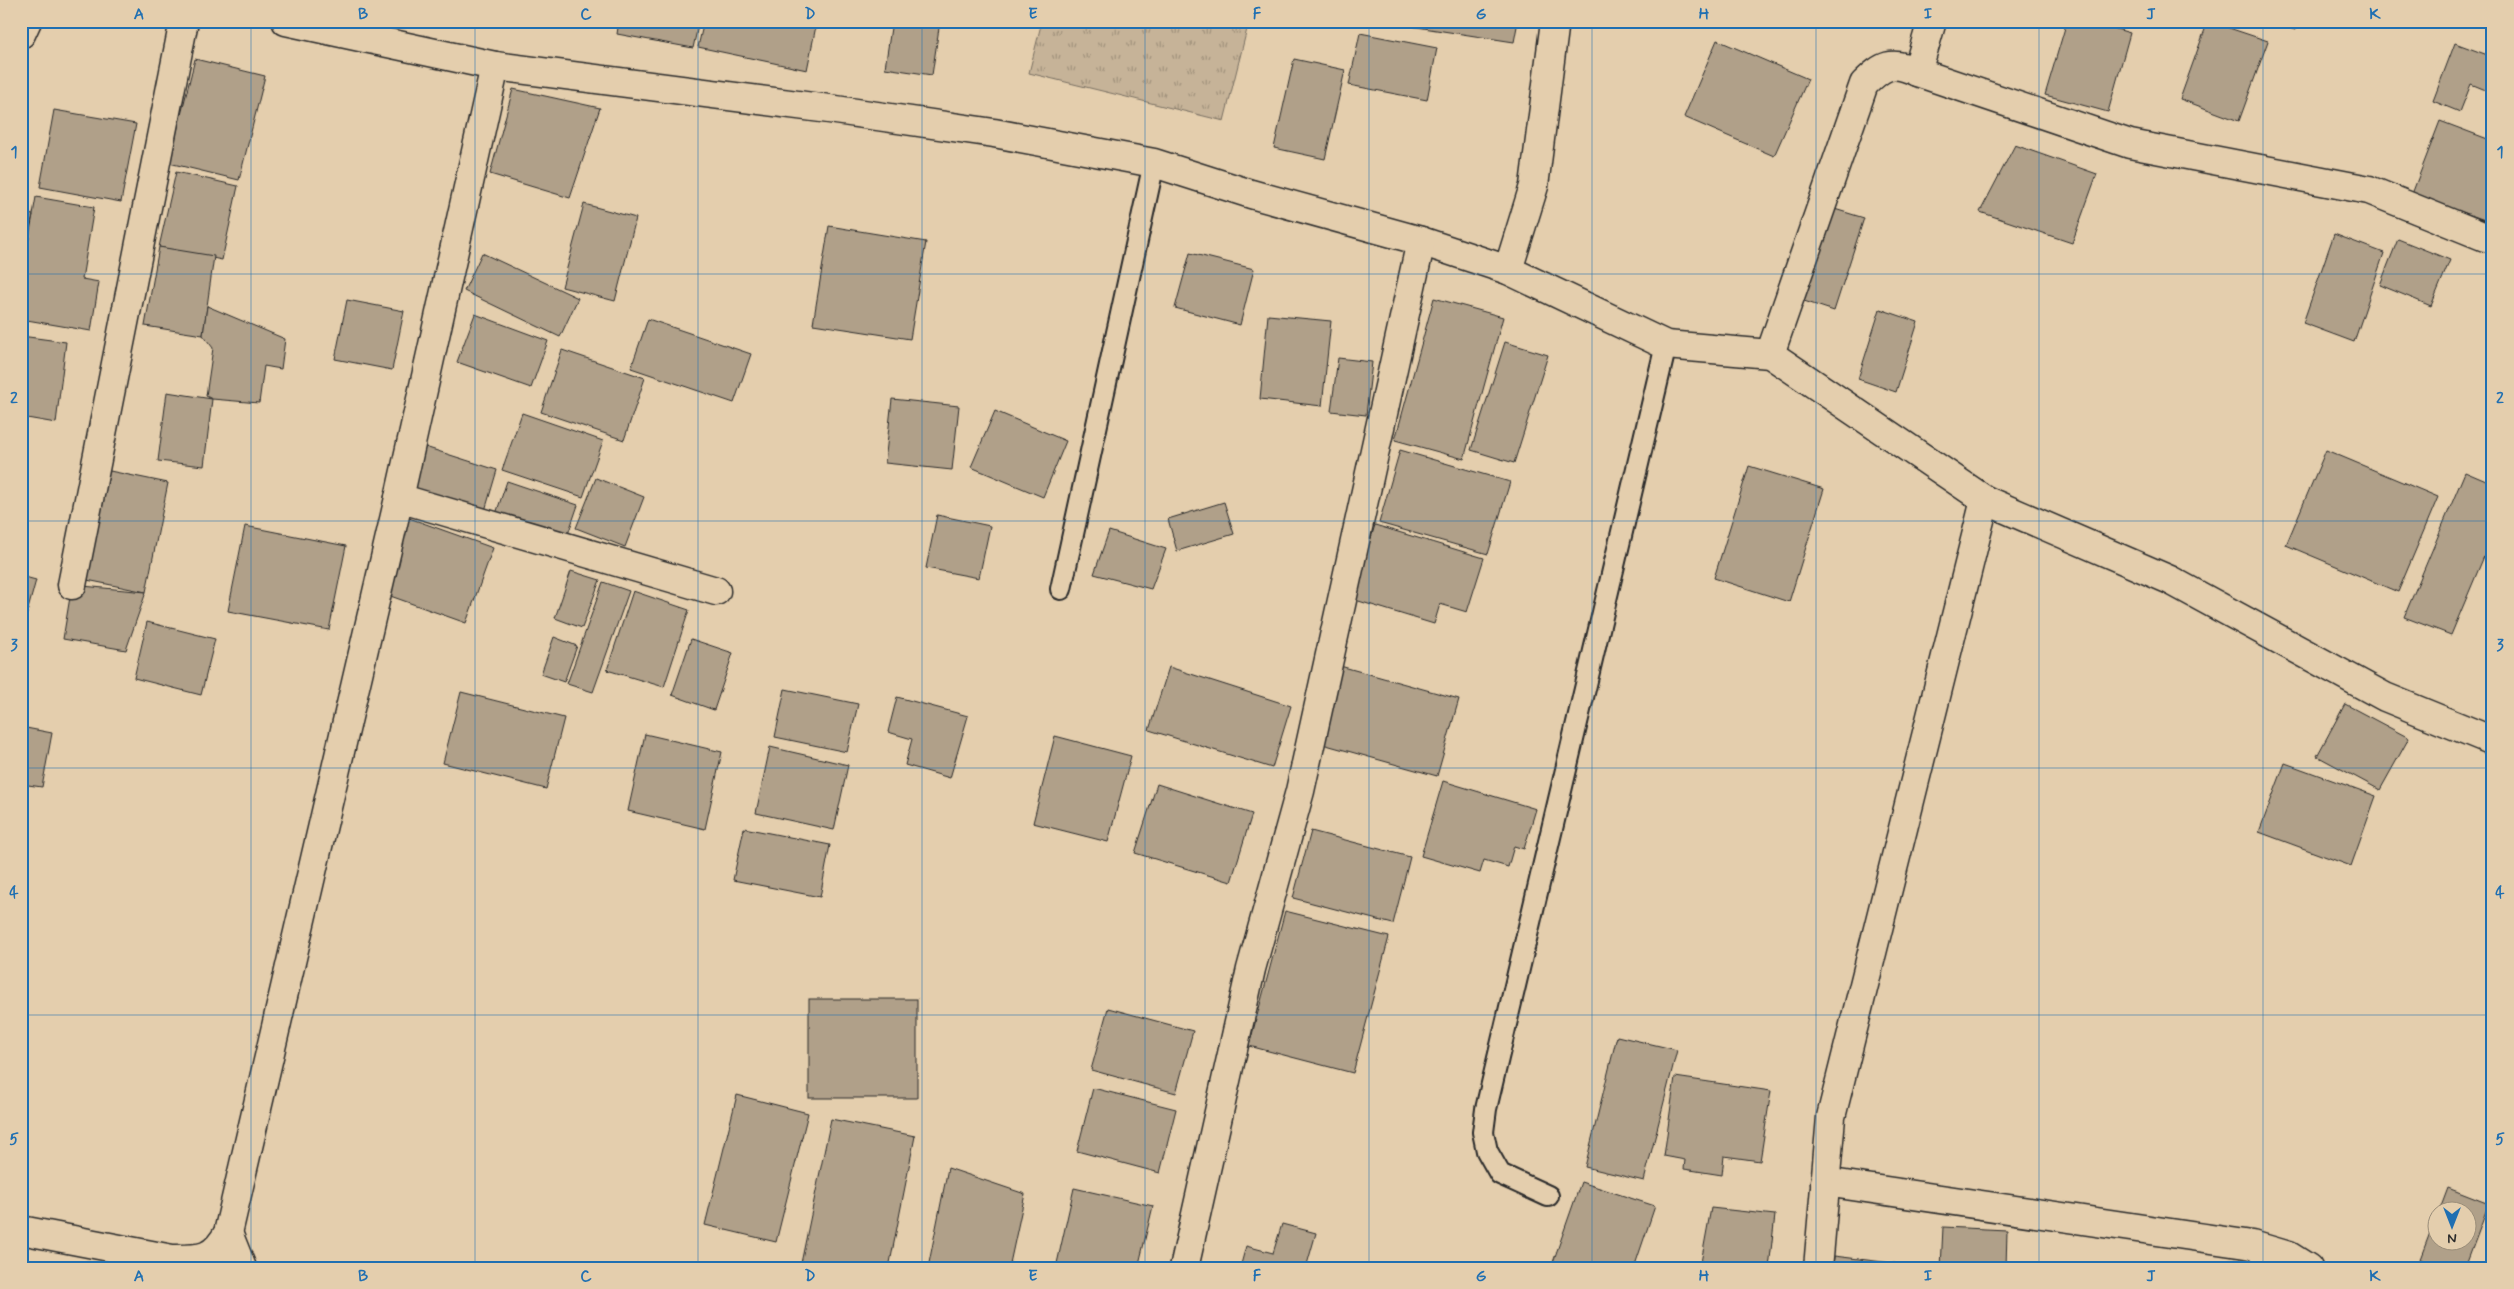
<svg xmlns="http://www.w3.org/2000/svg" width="2514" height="1289" font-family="Mynerve,sans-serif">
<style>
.park{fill:url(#park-tufts);stroke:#786f62}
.building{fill:#b0a089;stroke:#2b2b2b}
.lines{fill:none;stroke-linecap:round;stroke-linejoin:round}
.lane-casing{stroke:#2b2b2b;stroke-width:24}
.street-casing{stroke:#2b2b2b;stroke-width:31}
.lane{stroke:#e4cead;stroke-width:20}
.street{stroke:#e4cead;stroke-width:28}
.grid{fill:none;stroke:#1f6fb2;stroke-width:1;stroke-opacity:0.55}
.neatline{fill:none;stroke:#1f6fb2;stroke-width:2}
.grid-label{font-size:16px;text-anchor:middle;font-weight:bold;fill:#1f6fb2}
</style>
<defs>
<pattern id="park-tufts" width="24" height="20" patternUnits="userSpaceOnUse" patternTransform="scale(1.25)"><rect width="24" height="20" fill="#c6b398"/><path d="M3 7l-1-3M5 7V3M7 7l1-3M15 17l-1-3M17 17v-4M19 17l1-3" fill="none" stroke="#a1927c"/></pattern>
</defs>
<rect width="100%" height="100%" fill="#e4cead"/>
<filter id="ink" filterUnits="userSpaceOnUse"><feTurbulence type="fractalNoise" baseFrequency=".02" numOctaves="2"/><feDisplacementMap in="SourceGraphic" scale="10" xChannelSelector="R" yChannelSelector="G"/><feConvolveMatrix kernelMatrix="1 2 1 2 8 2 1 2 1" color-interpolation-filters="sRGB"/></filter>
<g filter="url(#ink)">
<!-- park -->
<polygon class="park" points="1042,21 1249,21 1224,121 1029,73"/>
<!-- building -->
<g class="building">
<polygon points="619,21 699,21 693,48 617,34"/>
<polygon points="704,21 817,21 807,70 698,47"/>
<polygon points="892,21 940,21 932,75 885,68"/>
<polygon points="1378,21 1518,21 1514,42"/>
<polygon points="2067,21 2089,21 2130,33 2108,112 2045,95"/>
<polygon points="2208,21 2268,41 2239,121 2180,99"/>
<polygon points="2267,21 2298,21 2295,30"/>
<polygon points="1360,33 1437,48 1427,100 1349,85"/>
<polygon points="1717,40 1808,79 1774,156 1684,117"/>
<polygon points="2455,43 2493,57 2493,93 2471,84 2460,112 2433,101"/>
<polygon points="195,59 265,76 239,180 169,163"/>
<polygon points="1294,59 1345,70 1325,159 1274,148"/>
<polygon points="513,89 600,108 570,198 490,174"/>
<polygon points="54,110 136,124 121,202 40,187"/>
<polygon points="2440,121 2493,141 2493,223 2412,194"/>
<polygon points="2015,145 2097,174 2072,243 1980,212"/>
<polygon points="176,172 238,186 222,260 159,247"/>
<polygon points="36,197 94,207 82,279 99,282 91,331 21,319 21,284"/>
<polygon points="584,204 636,218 615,301 562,287"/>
<polygon points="1828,207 1864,218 1834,311 1798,299"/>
<polygon points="21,213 33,215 21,258"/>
<polygon points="829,226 926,242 910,339 813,324"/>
<polygon points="2334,234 2384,253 2354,342 2303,323"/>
<polygon points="2398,239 2450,260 2431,306 2380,285"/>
<polygon points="159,247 214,256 203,335 145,326"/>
<polygon points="482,253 578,298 560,337 464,291"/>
<polygon points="1190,253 1254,269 1240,325 1175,308"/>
<polygon points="1434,298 1503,317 1464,459 1395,440"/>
<polygon points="347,300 404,311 392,370 335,359"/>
<polygon points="207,306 285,339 281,369 264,366 259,403 212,399 206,396 213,348 203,335"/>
<polygon points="1880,309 1918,322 1896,392 1858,379"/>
<polygon points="475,314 548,341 531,388 457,362"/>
<polygon points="1268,315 1331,321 1322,406 1260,399"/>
<polygon points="648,319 751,354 734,403 631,368"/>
<polygon points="21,336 66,342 56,423 21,417"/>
<polygon points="1505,342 1548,355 1514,463 1471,450"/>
<polygon points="562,350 645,378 624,440 541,412"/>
<polygon points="1338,358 1372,362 1366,415 1331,411"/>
<polygon points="167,392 212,399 204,466 158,461"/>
<polygon points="892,399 959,406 952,470 885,463"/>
<polygon points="995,411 1066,441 1043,497 971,467"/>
<polygon points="522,413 603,441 583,497 502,470"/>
<polygon points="422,446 497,470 484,514 408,491"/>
<polygon points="1400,450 1510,482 1488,554 1379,523"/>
<polygon points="2326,450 2438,497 2398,592 2286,545"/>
<polygon points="1749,466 1824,489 1789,602 1714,578"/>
<polygon points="105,470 168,483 146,592 82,579"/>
<polygon points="2465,472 2493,484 2493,535 2451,635 2404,617"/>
<polygon points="596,478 644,497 625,547 576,528"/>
<polygon points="507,481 578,505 566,540 495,517"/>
<polygon points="1224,502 1234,534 1177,551 1168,519"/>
<polygon points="937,515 990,526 979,578 926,568"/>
<polygon points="409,518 493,548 466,623 382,593"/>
<polygon points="1375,525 1484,558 1467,612 1440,604 1434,624 1352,599"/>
<polygon points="245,526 346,546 329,630 228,611"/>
<polygon points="1109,531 1166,549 1151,589 1094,574"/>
<polygon points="571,571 600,580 582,628 555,618"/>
<polygon points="21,576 36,580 24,624 21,624"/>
<polygon points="603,582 629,591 593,692 567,684"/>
<polygon points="72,585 146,592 126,650 63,639"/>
<polygon points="633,591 689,610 664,687 607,670"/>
<polygon points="147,622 215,639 201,695 134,678"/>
<polygon points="554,637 577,646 564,682 541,674"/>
<polygon points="691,639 733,653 714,710 672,695"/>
<polygon points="1340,666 1459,699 1437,776 1319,743"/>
<polygon points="1169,667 1291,706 1272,768 1149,730"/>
<polygon points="785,689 858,704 847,752 775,737"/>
<polygon points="461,692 564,718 546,789 443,763"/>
<polygon points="897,697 968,716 950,778 905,765 912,739 888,732"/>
<polygon points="2345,704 2409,738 2380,790 2317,756"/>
<polygon points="21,727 52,733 42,787 21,784"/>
<polygon points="645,734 722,752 705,829 628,811"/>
<polygon points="1055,736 1131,756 1108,842 1033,823"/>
<polygon points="770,747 848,765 834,830 756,813"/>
<polygon points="2285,763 2376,796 2351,866 2259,832"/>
<polygon points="1443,781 1536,809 1524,849 1514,846 1508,867 1484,860 1480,873 1421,856"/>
<polygon points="1157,784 1252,814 1231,882 1135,853"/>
<polygon points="744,828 830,845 820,897 733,880"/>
<polygon points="1311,831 1410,857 1393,924 1293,898"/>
<polygon points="1285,911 1389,937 1353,1073 1249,1046"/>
<rect x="809" y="999" width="108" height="99"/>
<polygon points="1108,1008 1193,1031 1176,1093 1091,1070"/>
<polygon points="1617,1036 1677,1050 1644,1181 1585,1167"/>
<polygon points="1675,1077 1771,1091 1760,1161 1724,1156 1722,1175 1684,1169 1685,1160 1664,1156"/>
<polygon points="1093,1088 1176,1109 1160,1173 1077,1151"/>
<polygon points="737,1095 808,1113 776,1242 705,1225"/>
<polygon points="831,1119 915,1136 889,1268 800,1268"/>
<polygon points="948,1168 1025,1194 1009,1268 928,1268"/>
<polygon points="1581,1182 1655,1206 1634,1268 1551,1268"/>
<polygon points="1074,1188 1153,1206 1138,1268 1056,1268"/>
<polygon points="2448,1188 2489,1204 2465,1268 2442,1268 2420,1259 2436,1217 2436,1242 2466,1242 2466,1212 2439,1212"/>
<polygon points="1711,1208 1775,1215 1769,1268 1700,1268"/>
<polygon points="1282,1224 1316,1233 1306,1268 1240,1268 1246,1246 1273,1253"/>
<polygon points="1943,1227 2007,1230 2006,1268 1941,1268"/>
<polygon points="1834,1256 1933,1268 1833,1268"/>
</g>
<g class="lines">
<defs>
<g id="lane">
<polyline points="1061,589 1154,163"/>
<polyline points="1548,1196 1500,1174 1487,1151 1483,1132 1486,1109 1666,345"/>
</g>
<g id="street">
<polyline points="286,21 495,66 829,109 994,133 1154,163 1251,194 1421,241 1508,270 1666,345 1770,354 1985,500 2170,580 2385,697 2493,741"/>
<polyline points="21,34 27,21"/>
<polyline points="1917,72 2130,144 2369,190 2485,237 2493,235"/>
<polyline points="1508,270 1534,186 1555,21"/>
<path d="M1770,354l94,-270c19,-19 28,-24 53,-12l15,-51"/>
<polyline points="399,498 716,591"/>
<polyline points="72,585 184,21"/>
<polyline points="1825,1182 2252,1245 2289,1256 2308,1268"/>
<path d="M21,1230l151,29c29,0 41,1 56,-26l171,-735 96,-432"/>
<polyline points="228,1233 242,1268"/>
<polyline points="1184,1268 1251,969 1300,791 1421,241"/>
<polyline points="1818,1268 1831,1117 1985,500"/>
</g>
</defs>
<!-- lane casing -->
<use href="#lane" class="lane-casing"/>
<!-- street casing -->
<use href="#street" class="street-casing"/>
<!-- lane -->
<use href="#lane" class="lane"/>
<!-- street -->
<use href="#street" class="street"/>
</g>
</g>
<!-- grid -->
<path class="grid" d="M251,21v1247M475,21v1247M698,21v1247M922,21v1247M1145,21v1247M1369,21v1247M1592,21v1247M1816,21v1247M2039,21v1247M2263,21v1247M21,274h2472M21,521h2472M21,768h2472M21,1015h2472"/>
<!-- margin -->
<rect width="2514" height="1289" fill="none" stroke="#e4cead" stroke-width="55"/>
<!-- north arrow -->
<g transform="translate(2452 1226) rotate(180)"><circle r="24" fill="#e4cead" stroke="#9a8d79"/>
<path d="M0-4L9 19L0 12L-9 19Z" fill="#1f6fb2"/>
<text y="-8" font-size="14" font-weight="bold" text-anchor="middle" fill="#2b2b2b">N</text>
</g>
<rect x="28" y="28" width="2458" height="1234" class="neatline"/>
<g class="grid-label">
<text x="139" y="19">A</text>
<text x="363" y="19">B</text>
<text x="586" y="19">C</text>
<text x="810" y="19">D</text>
<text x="1033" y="19">E</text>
<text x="1257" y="19">F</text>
<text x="1481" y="19">G</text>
<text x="1704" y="19">H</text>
<text x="1928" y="19">I</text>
<text x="2151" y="19">J</text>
<text x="2375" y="19">K</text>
<text x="14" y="157">1</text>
<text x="2500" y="157">1</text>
<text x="14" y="403">2</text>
<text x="2500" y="403">2</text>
<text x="14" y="650">3</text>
<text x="2500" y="650">3</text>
<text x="14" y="897">4</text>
<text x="2500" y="897">4</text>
<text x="14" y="1144">5</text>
<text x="2500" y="1144">5</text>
<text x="139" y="1281">A</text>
<text x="363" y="1281">B</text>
<text x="586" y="1281">C</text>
<text x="810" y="1281">D</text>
<text x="1033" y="1281">E</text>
<text x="1257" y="1281">F</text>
<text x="1481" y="1281">G</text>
<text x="1704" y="1281">H</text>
<text x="1928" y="1281">I</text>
<text x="2151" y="1281">J</text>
<text x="2375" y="1281">K</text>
</g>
</svg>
